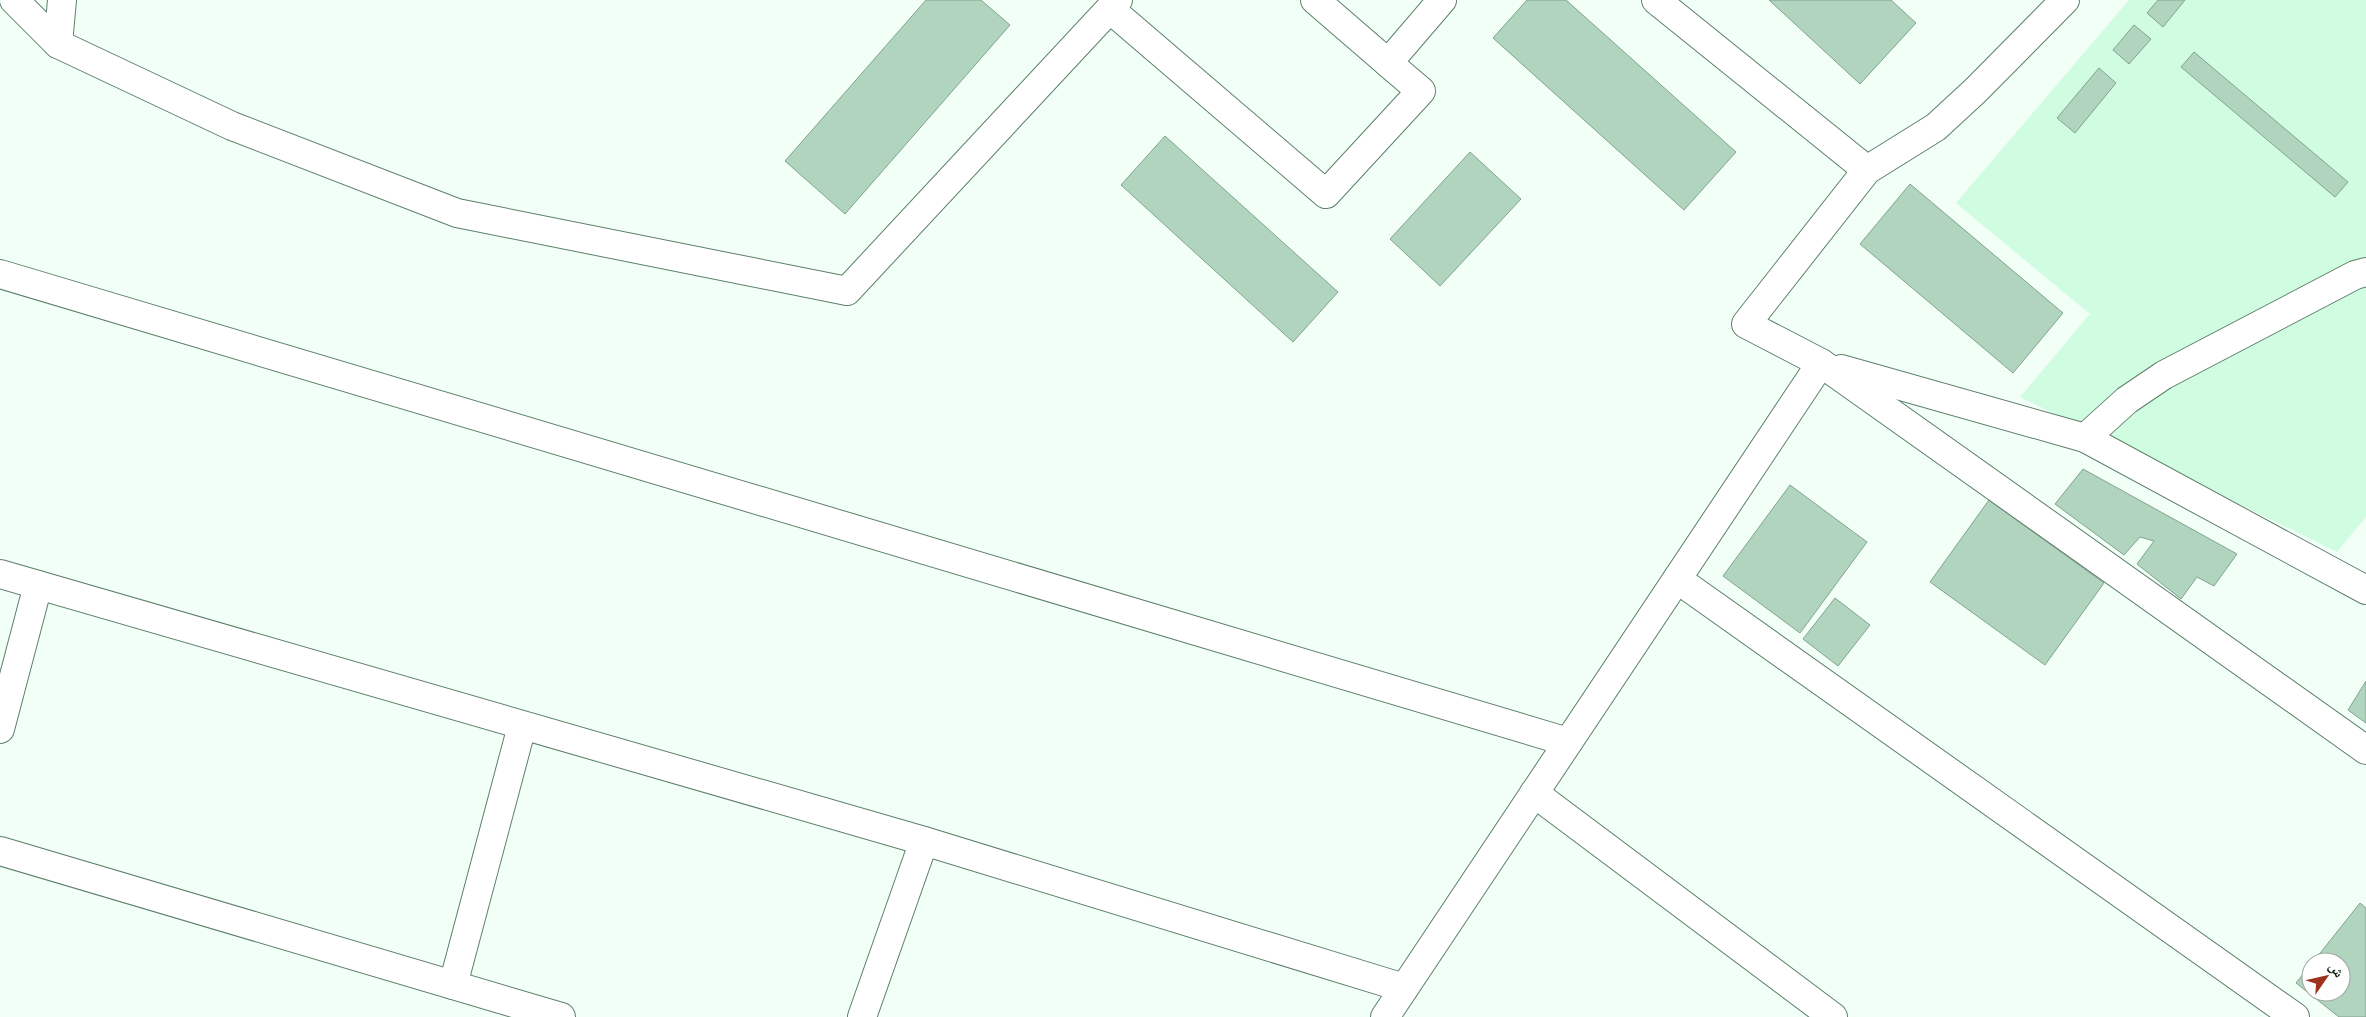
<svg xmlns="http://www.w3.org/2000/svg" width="2366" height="1017" font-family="'Crimson Pro','Noto Naskh Arabic',serif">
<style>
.built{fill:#d0fce1}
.building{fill:#b1d4be;stroke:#82a48f}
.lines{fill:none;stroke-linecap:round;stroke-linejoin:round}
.street-casing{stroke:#5e7f6b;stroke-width:30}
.street{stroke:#fff;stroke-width:28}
</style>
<rect width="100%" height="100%" fill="#f1fff6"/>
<!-- built -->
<polygon class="built" points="2129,0 2366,0 2366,517 2337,552 2020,397 2090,314 1956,203"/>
<!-- building -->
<g class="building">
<polygon points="926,0 981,0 1010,25 845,214 785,161"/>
<polygon points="1527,0 1566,0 1736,152 1684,210 1493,38"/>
<polygon points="1769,0 1891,0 1916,23 1860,84"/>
<polygon points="2158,0 2185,0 2163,27 2147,13"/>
<polygon points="2134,25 2151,39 2129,64 2113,50"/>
<polygon points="2194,52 2348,182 2335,197 2181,67"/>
<polygon points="2099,68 2116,83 2075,133 2057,118"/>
<polygon points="1165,136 1338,292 1293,342 1121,185"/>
<polygon points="1470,152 1521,199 1440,286 1390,239"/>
<polygon points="1910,184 2063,313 2013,373 1860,244"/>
<polygon points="2083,469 2237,554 2214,586 2197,577 2181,599 2137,564 2154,541 2140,537 2124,555 2055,504"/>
<polygon points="1790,485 1867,542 1800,633 1723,576"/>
<polygon points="1989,500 2104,583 2045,665 1930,582"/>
<polygon points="1835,598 1870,625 1838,666 1803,639"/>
<polygon points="2366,681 2366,723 2348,710"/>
<polygon points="2360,903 2366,908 2366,1017 2339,1017 2296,983 2311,964 2311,992 2341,992 2341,962 2313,962"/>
</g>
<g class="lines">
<defs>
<g id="street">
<polyline points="14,0 58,44 232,126 457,213 847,291 1118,0"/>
<polyline points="1315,0 1388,63 1442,0"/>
<polyline points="1656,0 1867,170"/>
<polyline points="2065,0 1976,90 1936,127 1867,170 1746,324 1821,363 2366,750"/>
<polyline points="1110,9 1326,194 1421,91 1388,63"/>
<polyline points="58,44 62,0"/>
<polyline points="0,274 1568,742"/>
<polyline points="1841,369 2085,438 2366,590"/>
<polyline points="2085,438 2127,400 2164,375 2355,275 2366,272"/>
<polyline points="0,574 924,841 1404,988"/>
<polyline points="1677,579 2295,1017"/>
<polyline points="0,729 38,585"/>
<polyline points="1534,793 1833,1017"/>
<polyline points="0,851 561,1017"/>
<polyline points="453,985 522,726"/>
<polyline points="862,1017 924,841"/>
<polyline points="1385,1017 1821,363"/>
</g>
</defs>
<!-- street casing -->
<use href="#street" class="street-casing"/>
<!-- street -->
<use href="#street" class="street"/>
</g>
<!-- north arrow -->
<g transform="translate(2326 977) rotate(56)"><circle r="24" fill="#ffffff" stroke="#a1a7a3"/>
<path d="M0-4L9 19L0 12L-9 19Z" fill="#9c331c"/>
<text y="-8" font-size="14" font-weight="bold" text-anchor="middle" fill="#14221a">ش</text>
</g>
</svg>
